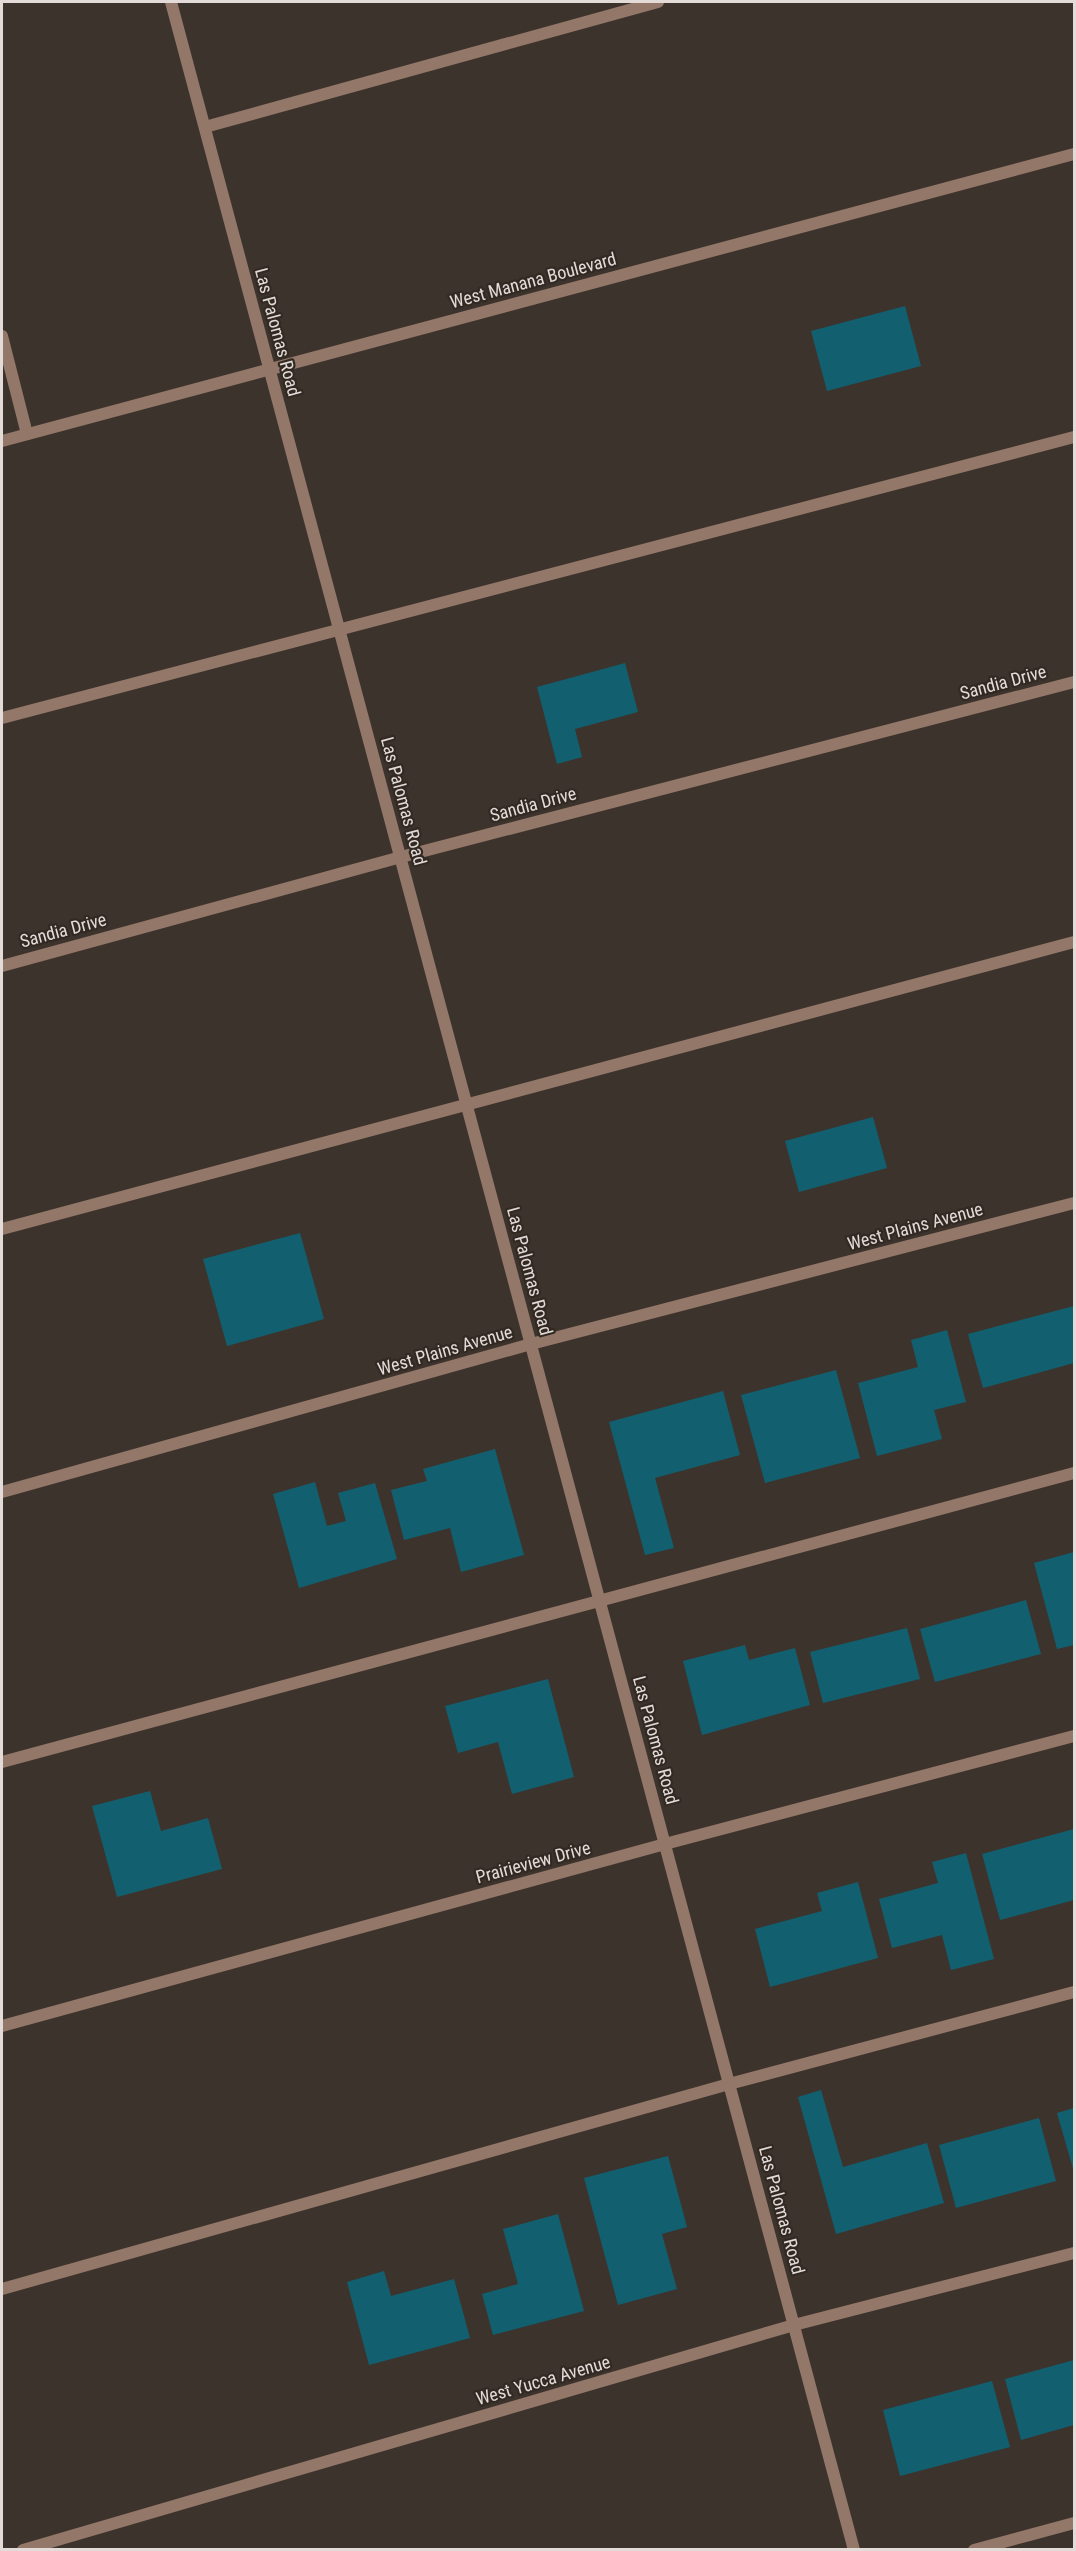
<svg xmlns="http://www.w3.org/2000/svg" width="1076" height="2551" font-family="'Roboto Condensed',sans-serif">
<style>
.building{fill:#12606f}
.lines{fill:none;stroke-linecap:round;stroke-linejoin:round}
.service{stroke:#937768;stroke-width:12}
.minor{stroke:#937768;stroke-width:12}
.tertiary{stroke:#937768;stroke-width:12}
.labels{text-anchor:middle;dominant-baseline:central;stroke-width:4.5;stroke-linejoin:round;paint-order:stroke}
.street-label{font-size:18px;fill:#e2dbd8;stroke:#332923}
</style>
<rect width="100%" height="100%" fill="#3d332d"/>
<!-- building -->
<g class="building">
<polygon points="905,306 921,366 827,391 811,331"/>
<polygon points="625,663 638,712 575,729 582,757 557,764 537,687"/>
<polygon points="873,1117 887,1168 799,1192 785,1141"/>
<polygon points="300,1233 324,1319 227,1346 203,1259"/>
<polygon points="1074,1306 1074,1363 983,1388 968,1334"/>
<polygon points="947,1330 966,1402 934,1410 942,1439 877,1456 858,1383 918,1367 911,1340"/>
<polygon points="836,1370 860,1458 765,1483 741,1395"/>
<polygon points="723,1391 740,1455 655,1478 674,1548 645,1555 609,1422"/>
<polygon points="495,1449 524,1555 461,1572 450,1528 404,1540 391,1490 427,1481 423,1469"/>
<polygon points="315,1482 327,1526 346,1521 338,1493 375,1483 397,1559 299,1588 273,1494"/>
<polygon points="1074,1552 1074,1645 1057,1649 1034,1563"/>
<polygon points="1026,1600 1041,1654 935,1682 920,1629"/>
<polygon points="907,1628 920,1679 823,1703 810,1652"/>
<polygon points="745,1645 749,1660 795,1648 810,1705 702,1735 683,1661"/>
<polygon points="548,1679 574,1777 512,1794 498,1742 458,1753 445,1706"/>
<polygon points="150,1791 161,1831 208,1818 222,1869 117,1897 92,1806"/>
<polygon points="1074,1829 1074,1900 1000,1920 982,1854"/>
<polygon points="966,1853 994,1959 951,1970 942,1935 892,1948 879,1899 938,1883 932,1862"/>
<polygon points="858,1882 878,1958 770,1987 755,1929 822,1911 817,1893"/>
<polygon points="821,2090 843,2167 927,2143 944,2203 836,2234 798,2097"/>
<polygon points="1074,2108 1074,2172 1057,2113"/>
<polygon points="1039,2118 1056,2181 956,2208 939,2145"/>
<polygon points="668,2156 687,2227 662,2234 677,2289 618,2305 584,2178"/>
<polygon points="558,2214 584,2311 493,2335 482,2294 518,2284 503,2229"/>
<polygon points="384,2271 391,2296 454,2279 470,2338 369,2365 347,2282"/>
<polygon points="1074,2360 1074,2425 1021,2440 1005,2379"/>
<polygon points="992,2381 1010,2447 900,2476 883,2410"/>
</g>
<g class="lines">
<!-- service -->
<g class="service">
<polyline points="205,127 658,2"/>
<polyline points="2,336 27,434"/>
<polyline points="2,718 1074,437"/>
<polyline points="2,1229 1074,942"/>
<polyline points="2,1762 1074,1473"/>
<polyline points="2,2289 729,2084 1074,1992"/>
<polyline points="974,2550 1074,2523"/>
</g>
<!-- minor -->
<g class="minor">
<polyline points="171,2 854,2550"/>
<polyline points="2,966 401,857 1074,682"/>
<polyline points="2,1492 531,1344 1074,1203"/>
<polyline points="2,2026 665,1844 1074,1736"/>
<polyline points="23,2550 794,2325 1074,2253"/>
</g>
<!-- tertiary -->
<polyline class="tertiary" points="2,441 1074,154"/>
</g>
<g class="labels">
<!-- street labels -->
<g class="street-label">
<text transform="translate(533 280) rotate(-15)">West Manana Boulevard</text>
<text transform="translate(278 332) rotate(75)">Las Palomas Road</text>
<text transform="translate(1003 682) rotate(-15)">Sandia Drive</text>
<text transform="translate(404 801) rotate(75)">Las Palomas Road</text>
<text transform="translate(533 804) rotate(-15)">Sandia Drive</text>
<text transform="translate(63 930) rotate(-15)">Sandia Drive</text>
<text transform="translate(915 1226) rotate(-15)">West Plains Avenue</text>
<text transform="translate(530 1271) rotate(75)">Las Palomas Road</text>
<text transform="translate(445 1350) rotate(-16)">West Plains Avenue</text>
<text transform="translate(656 1740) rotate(75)">Las Palomas Road</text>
<text transform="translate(533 1862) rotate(-15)">Prairieview Drive</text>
<text transform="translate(782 2210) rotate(75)">Las Palomas Road</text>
<text transform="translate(543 2380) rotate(-16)">West Yucca Avenue</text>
</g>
</g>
<!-- border -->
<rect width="1076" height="2551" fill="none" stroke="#e2dbd8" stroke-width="6"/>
</svg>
